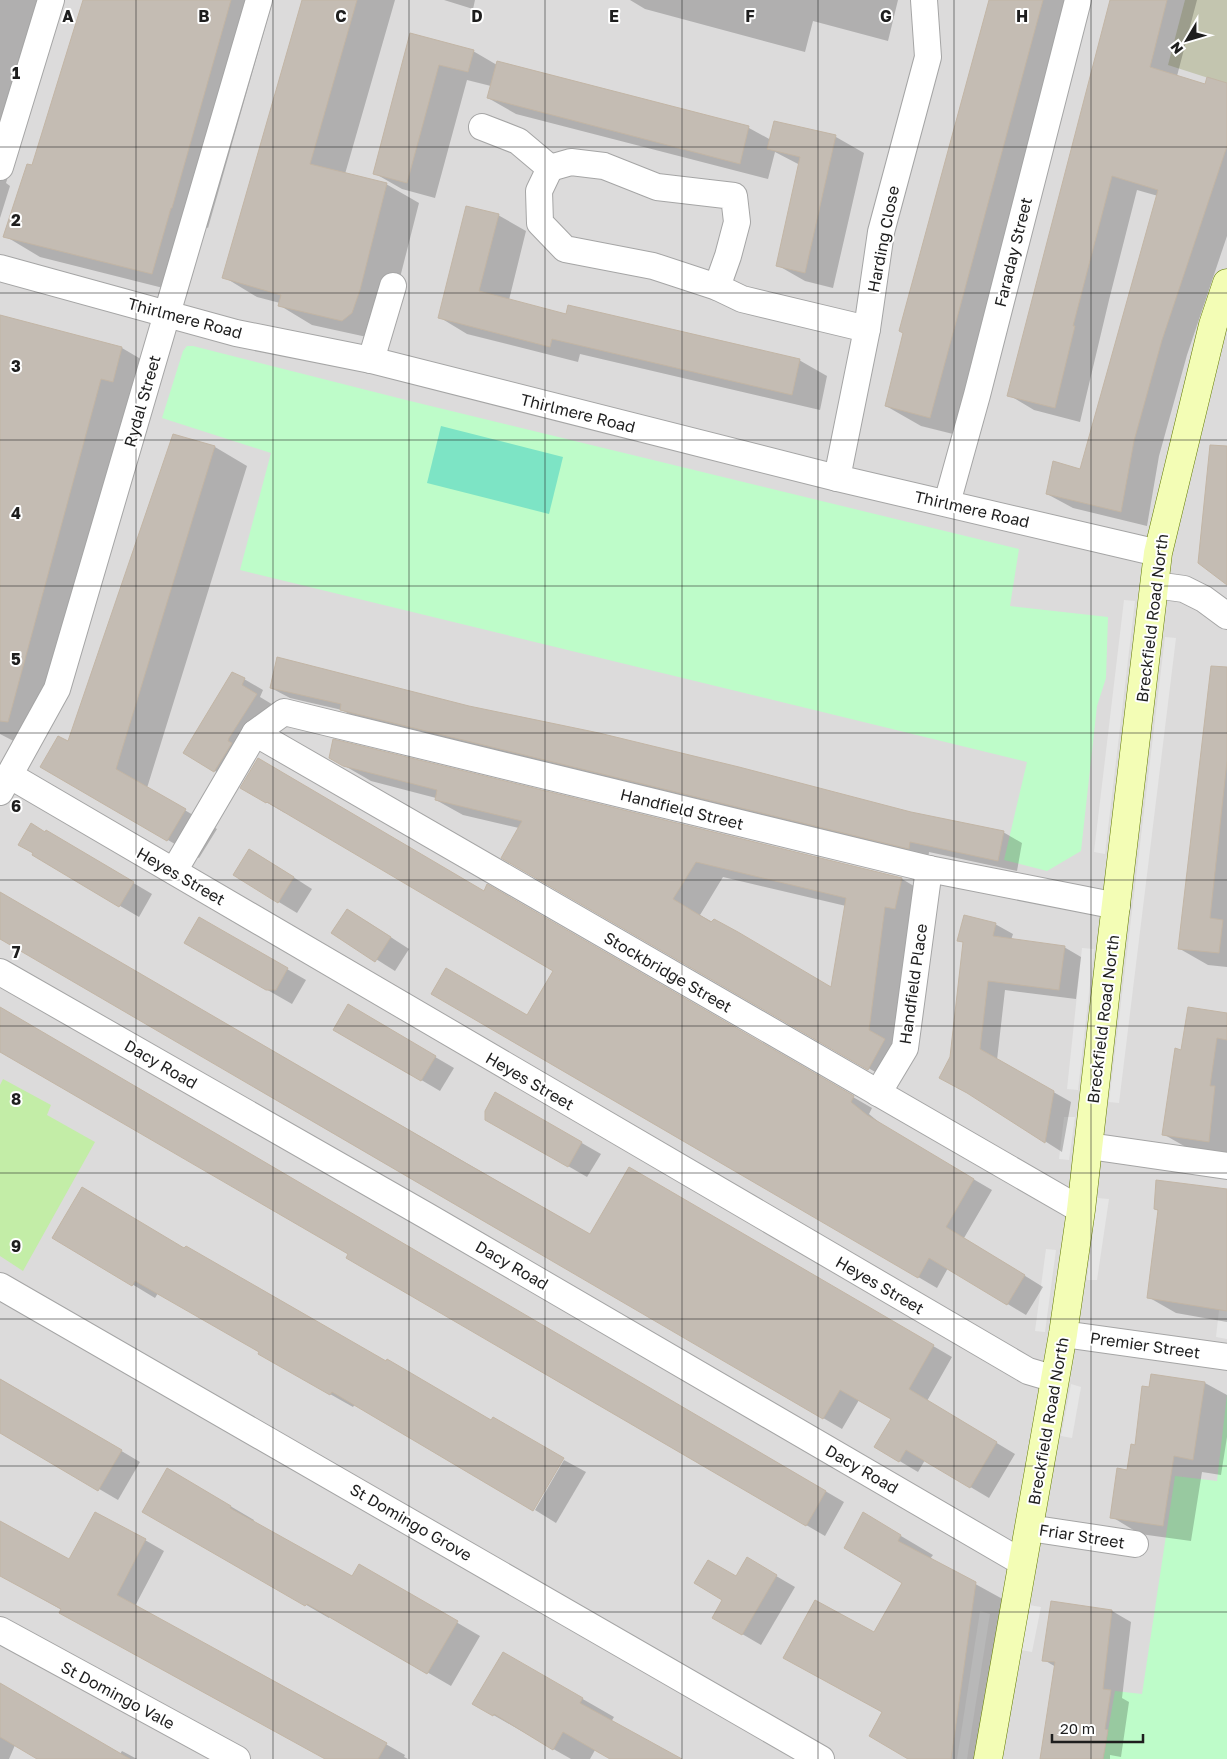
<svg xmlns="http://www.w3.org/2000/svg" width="1227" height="1759" font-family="'Golos Text',sans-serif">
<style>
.residential{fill:#dcdbdb}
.construction{fill:#c3c5af}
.grass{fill:#c3eda7}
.park{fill:#befcc9}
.pitch{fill:#7de4c5}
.parking{fill:#e6e6e6}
.shadow{fill:#0003;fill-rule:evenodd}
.building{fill:#c4bcb3;stroke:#c2b5a5;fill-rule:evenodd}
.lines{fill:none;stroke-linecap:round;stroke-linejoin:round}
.street-casing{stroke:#a5a5a5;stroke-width:28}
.secondary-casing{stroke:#637b00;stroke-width:29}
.street{stroke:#fff;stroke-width:26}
.secondary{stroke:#f3fdb5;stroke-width:28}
.grid{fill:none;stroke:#1e1e1e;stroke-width:1;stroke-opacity:0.55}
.labels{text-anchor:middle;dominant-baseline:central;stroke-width:4;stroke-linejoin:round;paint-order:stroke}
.street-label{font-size:16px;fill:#1e1e1e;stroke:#fff}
.grid-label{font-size:16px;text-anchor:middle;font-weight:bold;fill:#1e1e1e;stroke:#fff;stroke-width:4;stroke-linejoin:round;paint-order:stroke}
</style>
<rect width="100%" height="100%" fill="#f0ede4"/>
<!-- residential -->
<rect class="residential" x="0" y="0" width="1227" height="1759"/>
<!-- construction -->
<polygon class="construction" points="1185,0 1227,0 1227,84 1168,65"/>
<!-- grass -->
<polygon class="grass" points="3,1079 51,1105 47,1115 95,1142 23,1271 0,1256 0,1085"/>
<!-- park -->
<g class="park">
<polygon points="187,346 193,346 406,400 1019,549 1010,606 1108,617 1106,678 1097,706 1081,851 1047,871 1004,860 1027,762 240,570 271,453 162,418 183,351"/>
<polygon points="1227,1394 1227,1759 1103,1759 1115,1691 1142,1694 1175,1476 1217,1481"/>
</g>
<!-- pitch -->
<polygon class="pitch" points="441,426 563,457 549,514 427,483"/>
<!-- parking -->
<g class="parking">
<polygon points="1124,600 1135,601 1105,854 1094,852"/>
<polygon points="1165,637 1176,638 1119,1103 1109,1102"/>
<polygon points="1082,948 1094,949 1078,1090 1067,1089"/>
<polygon points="1064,1117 1075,1117 1069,1160 1059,1159"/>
<polygon points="1097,1198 1109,1199 1097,1280 1087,1280"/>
<polygon points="1046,1249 1056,1250 1045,1332 1035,1331"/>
<polygon points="1219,1310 1227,1311 1227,1339 1216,1337"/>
<polygon points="1071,1384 1081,1387 1072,1438 1061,1436"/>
<polygon points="1029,1605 1041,1607 1032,1652 1021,1650"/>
<polygon points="980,1611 990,1614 967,1759 957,1759"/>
</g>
<!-- shadow -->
<g class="shadow">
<polygon points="0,0 64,0 6,183 10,186 0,218"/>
<polygon points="85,0 273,0 208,228 206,227 187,294 40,257 5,236 33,167"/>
<polygon points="303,0 395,0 345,174 386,184 419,203 392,309 376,339 312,325 279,305 280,303 257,297 224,277"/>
<polygon points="444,0 475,0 473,9"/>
<polygon points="630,0 898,0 888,41 813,21 805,52 645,9"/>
<polygon points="990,0 1083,0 965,437 921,426 886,406"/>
<polygon points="1111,0 1197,0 1177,76 1206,86 1227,85 1227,236 1187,355 1159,456 1147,526 1073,508 1047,494 1081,471 1158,196 1137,190 1109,300 1080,422 1034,410 1009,395"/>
<polygon points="411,35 473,51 497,65 498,62 749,128 771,140 836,137 864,153 833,288 805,281 777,265 800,165 775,152 768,179 516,114 488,98 491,86 467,80 435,198 402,189 374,173"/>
<polygon points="498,215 526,231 509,300 567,315 799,360 827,376 820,410 580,354 578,362 467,334 439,317"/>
<polygon points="0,316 122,348 156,368 31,750 0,734"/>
<polygon points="174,436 215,447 247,466 147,788 217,829 199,858 42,767 69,743"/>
<polygon points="244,679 263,690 260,697 275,706 234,782 184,753"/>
<polygon points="1227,682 1227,967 1208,965 1180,949"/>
<polygon points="271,688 469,707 911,813 1003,832 1022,843 1017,871 929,852 928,859 360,720 342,710 290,698"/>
<path d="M331,758l571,121 27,16 -33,189 -393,-227 16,-29 -56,-13 -27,-15v-2l-65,-17zM723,877l123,29 -14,83 -132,-74z"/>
<polygon points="242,788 484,892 488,886 872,1108 869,1114 886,1128 992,1190 964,1238 1043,1287 1026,1315 948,1268 937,1288 433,993 528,1017 555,970 286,812 285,813"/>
<polygon points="47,832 152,894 139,917 33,855"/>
<polygon points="268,861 312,889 297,913 234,875"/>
<polygon points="0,894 591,1235 630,1169 952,1357 927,1401 1015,1454 989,1498 925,1460 918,1472 876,1447 893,1418 859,1400 842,1429 0,938"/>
<polygon points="200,919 306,980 292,1004 186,943"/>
<polygon points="366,921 409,949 395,971 333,932"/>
<polygon points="995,924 1013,934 1011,940 1064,947 1081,957 1076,999 1005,990 997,1060 1071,1102 1062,1152 988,1105 951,1058 964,943 959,940"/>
<polygon points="348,1006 454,1068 440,1091 335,1029"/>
<polygon points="0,1009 844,1502 825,1536 348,1257 350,1254 0,1050"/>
<polygon points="1227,1014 1227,1159 1200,1155 1163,1134 1182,1051"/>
<polygon points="496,1094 601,1154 587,1177 487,1119"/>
<polygon points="1227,1190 1227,1322 1176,1313 1148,1297 1159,1211 1155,1209"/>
<polygon points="54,1237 185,1249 492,1422 562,1459 355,1404 353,1407 282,1367 260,1352 158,1293 155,1298"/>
<polygon points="1152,1375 1205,1383 1227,1395 1227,1437 1221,1475 1202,1472 1191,1541 1140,1534 1112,1517 1136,1446"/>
<polygon points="0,1379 140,1462 118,1500 0,1431"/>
<polygon points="564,1460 586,1472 556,1523 535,1510"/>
<polygon points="191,1483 254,1520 253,1522 353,1577 360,1566 480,1636 451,1686 330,1616 329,1618 144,1512"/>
<polygon points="864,1514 933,1555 930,1559 1008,1602 986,1759 910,1759 884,1712 874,1634 903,1582"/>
<polygon points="0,1522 70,1561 145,1540 164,1551 135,1606 361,1730 405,1755 404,1757 408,1759 326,1759 0,1575"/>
<polygon points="747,1559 795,1587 761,1645 713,1617"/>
<polygon points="1052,1602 1112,1611 1131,1622 1122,1698 1129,1702 1121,1757 1110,1755 1110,1759 1041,1759 1056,1667 1044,1660"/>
<polygon points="503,1653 614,1717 611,1722 678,1759 612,1759 595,1750 590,1759 571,1759 474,1704"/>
<polygon points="0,1684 120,1754 122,1751 137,1759 40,1759 15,1745 9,1759 0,1759"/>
</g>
<!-- building -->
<g class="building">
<polygon points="83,0 231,0 172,208 171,208 152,274 3,237 27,164 32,165"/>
<polygon points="302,0 357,0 310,164 387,183 360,290 352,313 342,321 278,306 281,295 222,278"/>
<polygon points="989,0 1043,0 930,418 885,406 903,333 899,331"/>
<polygon points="1110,0 1167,0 1150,67 1205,84 1207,77 1227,83 1227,146 1162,340 1134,441 1121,512 1046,494 1053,461 1080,469 1158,190 1112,176 1073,326 1075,326 1055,408 1007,396"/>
<polygon points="410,33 474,50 468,72 439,65 407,183 373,174"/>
<polygon points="497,61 749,126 740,164 487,98"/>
<polygon points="774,121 836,135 805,273 776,266 800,157 767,149"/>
<polygon points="466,206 499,214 479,291 566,314 568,305 800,359 792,395 552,339 550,347 438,318"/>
<polygon points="0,315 122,347 113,382 101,379 8,722 0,721"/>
<polygon points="173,434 215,446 116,769 186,809 167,841 40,767 58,736 68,741"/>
<polygon points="1210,445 1227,446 1227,585 1198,563"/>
<polygon points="277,657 469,706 599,733 739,767 911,812 1004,831 998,861 910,842 909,849 340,710 341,704 270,688"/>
<polygon points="1211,666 1227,667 1227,761 1210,918 1223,920 1219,953 1178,949"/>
<polygon points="232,672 245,678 242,685 257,694 229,738 228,741 232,743 214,772 183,753"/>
<path d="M333,739l569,139 -7,31 -10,-2 -16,123 16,9 -17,31 -367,-212 21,-37 -87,-21 2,-10 -94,-24 -14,-8zM696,862l150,36 -15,89 -93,-55 -24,-13 -3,3 -38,-23z"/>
<polygon points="258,758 484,891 487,884 854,1096 851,1102 867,1115 974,1179 946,1227 1025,1275 1007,1305 929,1258 918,1278 431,994 446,968 527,1015 553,971 267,802 266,803 240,788"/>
<polygon points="31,823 45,832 46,830 134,882 119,907 32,855 33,853 18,845"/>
<polygon points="249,849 294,877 278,903 233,875"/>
<polygon points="0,892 464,1162 590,1234 629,1167 934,1345 909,1389 997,1442 970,1488 906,1450 899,1462 874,1447 891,1419 840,1390 823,1419 0,939"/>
<polygon points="347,909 391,937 375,962 331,933"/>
<polygon points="964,915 996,923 993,936 1065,946 1059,990 988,981 980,1049 1054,1091 1045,1143 967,1093 939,1078 950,1057 963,942 957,941"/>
<polygon points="199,917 288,968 276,990 266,990 184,943"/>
<polygon points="348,1004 436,1056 421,1081 333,1030"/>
<polygon points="0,1007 826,1491 806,1526 346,1258 348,1254 0,1052"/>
<polygon points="1188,1007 1227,1013 1227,1040 1217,1038 1210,1086 1215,1086 1209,1142 1162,1135 1175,1048 1181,1050"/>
<polygon points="495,1092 582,1142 568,1167 485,1120 485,1111"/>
<polygon points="1156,1180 1227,1189 1227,1311 1147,1298 1158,1210 1154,1209"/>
<polygon points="82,1187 184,1248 186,1246 386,1361 387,1359 491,1420 493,1417 564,1458 533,1511 332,1392 330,1395 258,1354 259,1352 135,1281 132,1286 52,1238"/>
<polygon points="1151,1374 1205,1382 1193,1460 1174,1456 1163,1526 1110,1518 1117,1468 1127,1470 1131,1444 1135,1445 1142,1386 1149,1387"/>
<polygon points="0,1379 122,1450 98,1491 0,1433"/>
<polygon points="167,1468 231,1506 230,1508 352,1576 359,1564 458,1621 427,1674 307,1604 305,1606 142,1512"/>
<polygon points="95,1512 146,1539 117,1595 387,1743 378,1759 325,1759 59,1613 61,1609 0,1576 0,1521 69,1559"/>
<polygon points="863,1512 901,1535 898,1541 976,1582 951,1759 908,1759 869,1736 882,1712 783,1658 815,1600 874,1632 902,1583 844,1548"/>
<polygon points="747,1557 777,1575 742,1635 712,1618 722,1600 694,1583 708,1560 736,1576"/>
<polygon points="1051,1601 1112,1610 1103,1689 1111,1690 1105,1729 1108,1730 1103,1759 1040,1759 1055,1662 1042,1661"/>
<polygon points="503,1652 583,1698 580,1703 682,1759 610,1759 563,1732 553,1750 494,1714 493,1716 472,1704"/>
<polygon points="0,1683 75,1727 130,1759 37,1759 32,1756 0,1737"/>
</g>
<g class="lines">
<defs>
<g id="street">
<polyline points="482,127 518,141 550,168 539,191 540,223 565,249 653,266 717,287 742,299 867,329"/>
<polyline points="0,167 51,0"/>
<polyline points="550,168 571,162 604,166 657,187 734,196 737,222 728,256 717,287"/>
<polyline points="0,268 236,333 371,360 837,478 1158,553"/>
<polyline points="371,360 393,286"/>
<polyline points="837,478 867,329 881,232 928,57 924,0"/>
<polyline points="947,503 977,395 1078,0"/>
<polyline points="1155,585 1184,589 1204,599 1227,616"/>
<polyline points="255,733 1081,1210"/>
<polyline points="9,775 1028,1371 1055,1379"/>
<polyline points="0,792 57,689 259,0"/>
<polyline points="174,871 255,733 284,712 929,869 1117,906"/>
<polyline points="0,972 427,1216 1023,1563"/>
<polyline points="878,1093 905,1048 929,869"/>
<polyline points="1089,1146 1227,1166"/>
<polyline points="0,1286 821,1759"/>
<polyline points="1063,1334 1227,1357"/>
<polyline points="1029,1528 1135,1544"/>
<polyline points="0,1630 237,1759"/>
</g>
<polyline id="secondary" points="988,1759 1063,1334 1081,1210 1109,963 1158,553 1213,325 1227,283"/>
</defs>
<!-- street casing -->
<use href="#street" class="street-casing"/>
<!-- secondary casing -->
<use href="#secondary" class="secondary-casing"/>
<!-- street -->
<use href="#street" class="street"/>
<!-- secondary -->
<use href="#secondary" class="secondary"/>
</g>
<!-- grid -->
<path class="grid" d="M136,0v1759M273,0v1759M409,0v1759M545,0v1759M682,0v1759M818,0v1759M954,0v1759M1091,0v1759M0,147h1227M0,293h1227M0,440h1227M0,586h1227M0,733h1227M0,880h1227M0,1026h1227M0,1173h1227M0,1319h1227M0,1466h1227M0,1612h1227"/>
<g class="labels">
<!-- street labels -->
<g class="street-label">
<text transform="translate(883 239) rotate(-79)">Harding Close</text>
<text transform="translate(1013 252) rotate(-76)">Faraday Street</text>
<text transform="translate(185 318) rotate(15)">Thirlmere Road</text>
<text transform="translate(142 401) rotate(-74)">Rydal Street</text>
<text transform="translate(578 413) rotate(14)">Thirlmere Road</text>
<text transform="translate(972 509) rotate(13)">Thirlmere Road</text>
<text transform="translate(1152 618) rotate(-83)">Breckfield Road North</text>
<text transform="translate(682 809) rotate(14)">Handfield Street</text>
<text transform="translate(181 876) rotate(30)">Heyes Street</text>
<text transform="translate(668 972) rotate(30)">Stockbridge Street</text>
<text transform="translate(913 984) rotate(-82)">Handfield Place</text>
<text transform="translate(1103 1019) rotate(-83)">Breckfield Road North</text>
<text transform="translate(161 1064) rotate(30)">Dacy Road</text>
<text transform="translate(530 1081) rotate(30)">Heyes Street</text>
<text transform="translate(512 1265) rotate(30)">Dacy Road</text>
<text transform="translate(880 1285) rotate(30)">Heyes Street</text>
<text transform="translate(1145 1345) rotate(8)">Premier Street</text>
<text transform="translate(1048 1421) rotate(-80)">Breckfield Road North</text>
<text transform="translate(862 1469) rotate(30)">Dacy Road</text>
<text transform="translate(411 1522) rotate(30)">St Domingo Grove</text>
<text transform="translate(1082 1536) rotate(9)">Friar Street</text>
<text transform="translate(118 1695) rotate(28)">St Domingo Vale</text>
</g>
</g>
<g class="grid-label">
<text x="68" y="22">A</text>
<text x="204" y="22">B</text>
<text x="341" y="22">C</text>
<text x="477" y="22">D</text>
<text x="614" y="22">E</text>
<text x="750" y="22">F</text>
<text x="886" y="22">G</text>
<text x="1022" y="22">H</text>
<text x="16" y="79">1</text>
<text x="16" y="226">2</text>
<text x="16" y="372">3</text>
<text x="16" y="519">4</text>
<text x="16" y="665">5</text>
<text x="16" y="812">6</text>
<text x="16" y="958">7</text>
<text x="16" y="1105">8</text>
<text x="16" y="1252">9</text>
</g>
<!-- north arrow -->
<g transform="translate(1187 40) rotate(232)" stroke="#ffffff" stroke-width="4" paint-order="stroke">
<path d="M0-4L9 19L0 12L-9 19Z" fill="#1e1e1e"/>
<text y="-8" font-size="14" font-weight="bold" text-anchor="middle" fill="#1e1e1e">N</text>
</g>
<!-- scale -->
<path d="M1052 1734v8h91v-8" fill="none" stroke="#1e1e1e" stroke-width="2.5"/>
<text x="1060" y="1734" font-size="15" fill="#1e1e1e" stroke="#ffffff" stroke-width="4" paint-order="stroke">20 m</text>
</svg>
